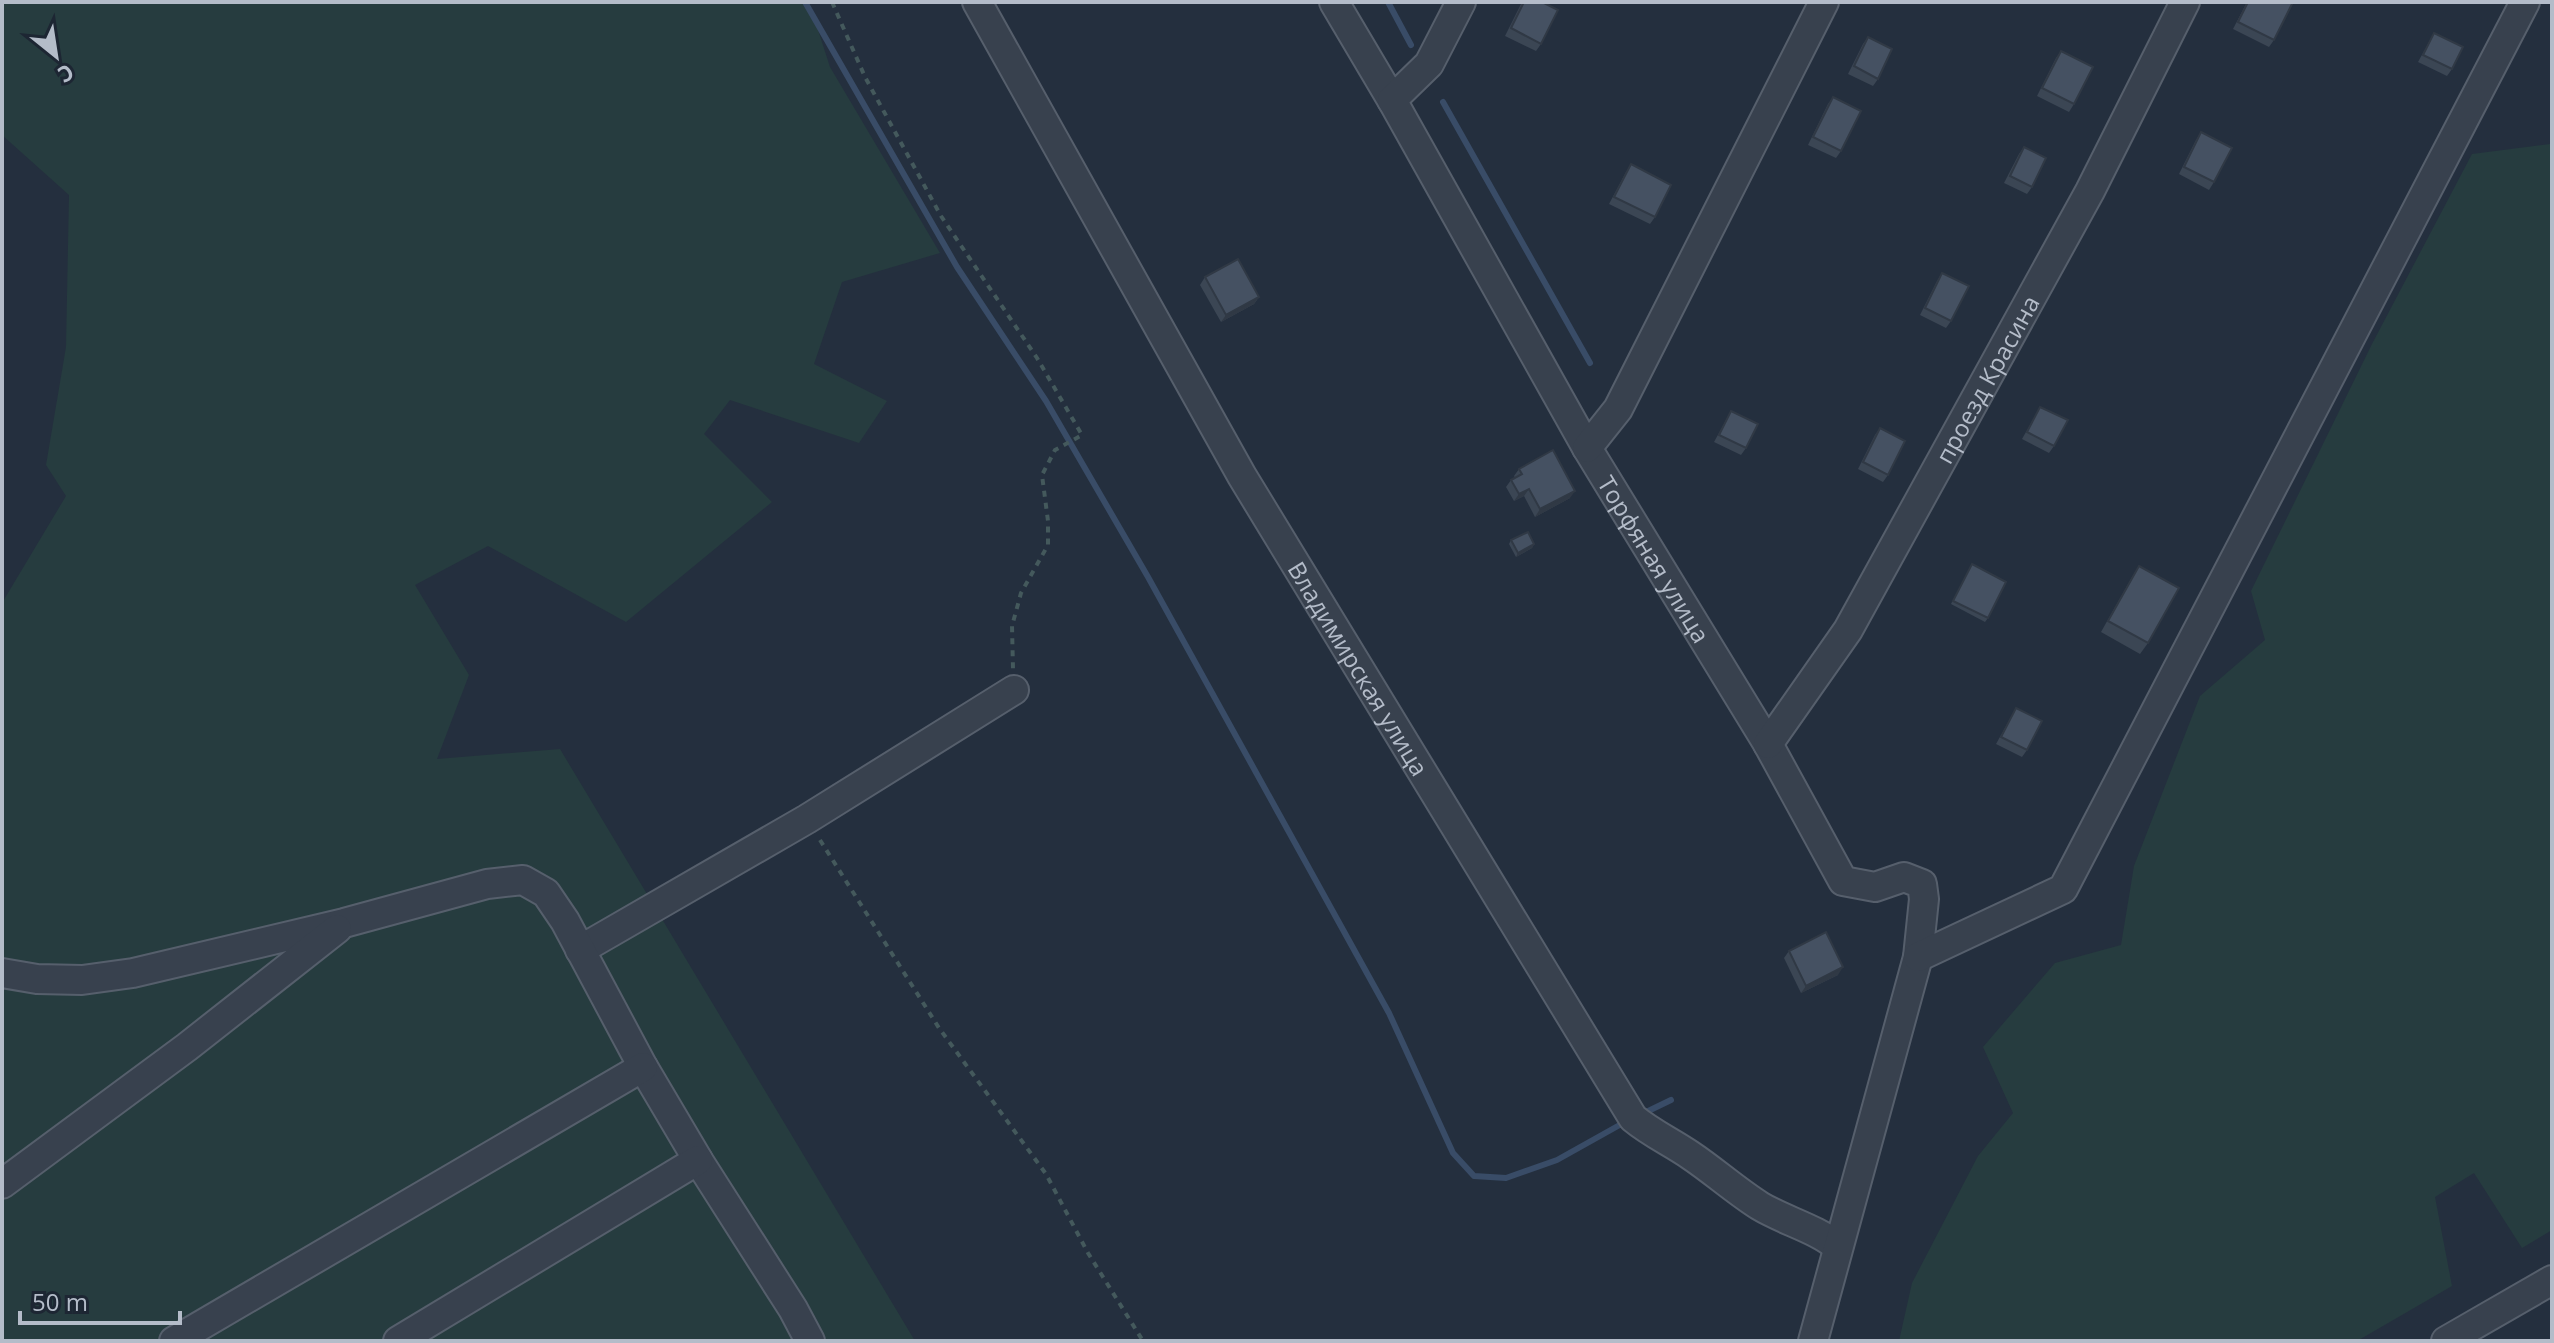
<svg xmlns="http://www.w3.org/2000/svg" width="2554" height="1343" font-family="'Open Sans',sans-serif">
<style>
.green{fill:#263c3f}
.lines{fill:none;stroke-linecap:round;stroke-linejoin:round}
.stream{stroke:#394c67;stroke-width:6}
.minor-casing{stroke:#565f6c;stroke-width:32}
.path{stroke:#44595c;stroke-width:4;stroke-dasharray:6 6;stroke-linecap:butt}
.minor{stroke:#38414e;stroke-width:28}
.wall{fill:#3b4654}
.shaded-wall{fill:#303945}
.building{fill:#455162;stroke:#303945;stroke-width:2}
.labels{text-anchor:middle;dominant-baseline:central;stroke-width:6;stroke-linejoin:round;paint-order:stroke}
.street-label{font-size:24px;fill:#b4bcc9;stroke:#1d2633}
</style>
<rect width="100%" height="100%" fill="#242f3e"/>
<!-- green -->
<g class="green">
<polygon points="2,2 809,2 830,67 940,253 842,282 814,364 887,401 859,443 730,400 704,434 772,502 626,622 488,546 415,585 469,675 437,759 560,749 915,1341 2,1341 2,603 66,496 46,465 66,347 69,195 2,135"/>
<polygon points="2550,144 2552,145 2552,1230 2522,1248 2474,1173 2435,1197 2452,1286 2357,1341 1899,1341 1912,1283 1978,1156 2013,1113 1983,1047 2055,963 2121,945 2134,866 2200,696 2265,640 2251,591 2372,344 2472,154"/>
</g>
<g class="lines">
<!-- stream -->
<g class="stream">
<polyline points="805,2 957,267 1046,401 1148,577 1389,1013 1453,1153 1474,1176 1506,1178 1557,1160 1625,1122"/>
<polyline points="1388,2 1411,45"/>
<polyline points="1443,102 1590,363"/>
<polyline points="1642,1114 1671,1100"/>
</g>
<defs>
<g id="minor">
<path id="s1" d="M977,2l265,474 391,642c18,15 38,24 57,37 24,16 46,36 70,51 25,15 55,22 77,40"/>
<polyline points="1334,2 1392,100"/>
<path id="s2" d="M1461,2l-32,62 -37,36 195,348 181,296 75,137 32,6 29,-10 18,7 2,15 -6,58 -105,384"/>
<polyline points="1587,448 1618,409 1824,2"/>
<path id="s3" d="M1768,744l80,-114 242,-439 95,-189"/>
<polyline points="580,950 807,819 1014,690"/>
<polyline points="1918,957 2063,889 2525,2"/>
<polyline points="2,973 37,979 82,980 133,973 344,923 487,884 523,880 546,893 565,921 643,1067 698,1160 793,1309 810,1341"/>
<polyline points="2,1184 187,1047 337,929"/>
<polyline points="174,1341 643,1067"/>
<polyline points="398,1341 698,1160"/>
<polyline points="2446,1341 2552,1280"/>
</g>
</defs>
<!-- minor casing -->
<use href="#minor" class="minor-casing"/>
<!-- path -->
<g class="path">
<polyline points="832,2 865,77 941,216 1037,358 1082,435 1055,450 1042,475 1048,521 1048,545 1021,593 1012,626 1013,669"/>
<polyline points="820,840 939,1028 1046,1174 1088,1253 1143,1341"/>
</g>
<!-- minor -->
<use href="#minor" class="minor"/>
</g>
<!-- wall -->
<g class="wall">
<polygon points="1522,2 1542,2 1541,44 1536,51 1505,36"/>
<polygon points="2247,2 2293,2 2274,40 2269,47 2233,29"/>
<polygon points="2434,33 2452,69 2447,76 2418,62"/>
<polygon points="1868,37 1878,79 1873,86 1848,74 1863,44"/>
<polygon points="2061,51 2074,104 2069,112 2037,96 2056,58"/>
<polygon points="1833,97 1841,151 1836,158 1808,145 1828,104"/>
<polygon points="2201,132 2214,182 2209,190 2179,174 2196,140"/>
<polygon points="2024,147 2032,187 2027,194 2004,183 2019,154"/>
<polygon points="1631,164 1655,217 1650,224 1609,204 1626,172"/>
<polygon points="1942,273 1951,321 1946,328 1920,315 1937,281"/>
<polygon points="1205,277 1259,297 1254,304 1221,322 1200,285"/>
<polygon points="2040,407 2054,446 2049,453 2022,439"/>
<polygon points="1731,411 1746,448 1741,455 1714,442"/>
<polygon points="1880,428 1888,475 1883,482 1858,469 1875,435"/>
<polygon points="1519,469 1570,498 1535,517 1524,496 1514,501 1506,487 1511,480 1515,478 1514,476"/>
<polygon points="1511,540 1534,544 1532,548 1516,557 1509,544"/>
<polygon points="1972,564 1988,618 1985,622 1951,604"/>
<polygon points="2139,566 2148,643 2140,654 2101,632 2132,577"/>
<polygon points="2016,708 2027,750 2022,757 1996,744"/>
<polygon points="1789,951 1838,975 1801,993 1784,958"/>
</g>
<!-- shaded-wall -->
<g class="shaded-wall">
<polygon points="1259,297 1254,304 1221,322 1226,315"/>
<polygon points="1529,489 1524,496 1514,501 1519,494"/>
<polygon points="1575,491 1570,498 1535,517 1540,509"/>
<polygon points="1534,544 1532,548 1516,557 1518,553"/>
<polygon points="1843,967 1838,975 1801,993 1806,986"/>
</g>
<!-- building -->
<g class="building">
<polygon points="1524,2 1542,2 1558,10 1541,44 1511,28"/>
<polygon points="2248,2 2293,2 2274,40 2238,22"/>
<polygon points="2434,33 2463,47 2452,69 2423,55"/>
<polygon points="1868,37 1892,49 1878,79 1854,66"/>
<polygon points="2061,51 2093,67 2074,104 2042,88"/>
<polygon points="1833,97 1861,111 1841,151 1813,137"/>
<polygon points="2201,132 2232,148 2214,182 2184,167"/>
<polygon points="2024,147 2046,158 2032,187 2010,176"/>
<polygon points="1631,164 1671,185 1655,217 1614,197"/>
<polygon points="1238,259 1259,297 1226,315 1205,277"/>
<polygon points="1942,273 1969,286 1951,321 1925,308"/>
<polygon points="2040,407 2068,420 2054,446 2027,432"/>
<polygon points="1731,411 1758,424 1746,448 1719,435"/>
<polygon points="1880,428 1905,441 1888,475 1863,462"/>
<polygon points="1553,450 1575,491 1540,509 1529,489 1519,494 1511,480 1522,474 1519,469"/>
<polygon points="1528,532 1534,544 1518,553 1511,540"/>
<polygon points="1972,564 2006,582 1988,618 1953,601"/>
<polygon points="2139,566 2179,588 2148,643 2108,621"/>
<polygon points="2016,708 2042,721 2027,750 2001,737"/>
<polygon points="1826,932 1843,967 1806,986 1789,951"/>
</g>
<g class="labels">
<!-- street labels -->
<g class="street-label">
<text stroke="none"><textPath href="#s3" startOffset="426">проезд Красина</textPath></text>
<text stroke="none"><textPath href="#s2" startOffset="650">Торфяная улица</textPath></text>
<text stroke="none"><textPath href="#s1" startOffset="768">Владимирская улица</textPath></text>
</g>
</g>
<!-- border -->
<rect width="2554" height="1343" fill="none" stroke="#b4bcc9" stroke-width="8"/>
<!-- north arrow -->
<g transform="translate(56 56) rotate(150)" stroke="#1d2633" stroke-width="6" paint-order="stroke">
<path d="M0-6L14 30L0 20L-14 30Z" fill="#b4bcc9"/>
<text y="-12" font-size="22" font-weight="bold" text-anchor="middle" fill="#b4bcc9">С</text>
</g>
<!-- scale -->
<path d="M20 1311v12h160v-12" fill="none" stroke="#b4bcc9" stroke-width="4"/>
<text x="32" y="1311" font-size="24" fill="#b4bcc9" stroke="#1d2633" stroke-width="6" paint-order="stroke">50 m</text>
</svg>
